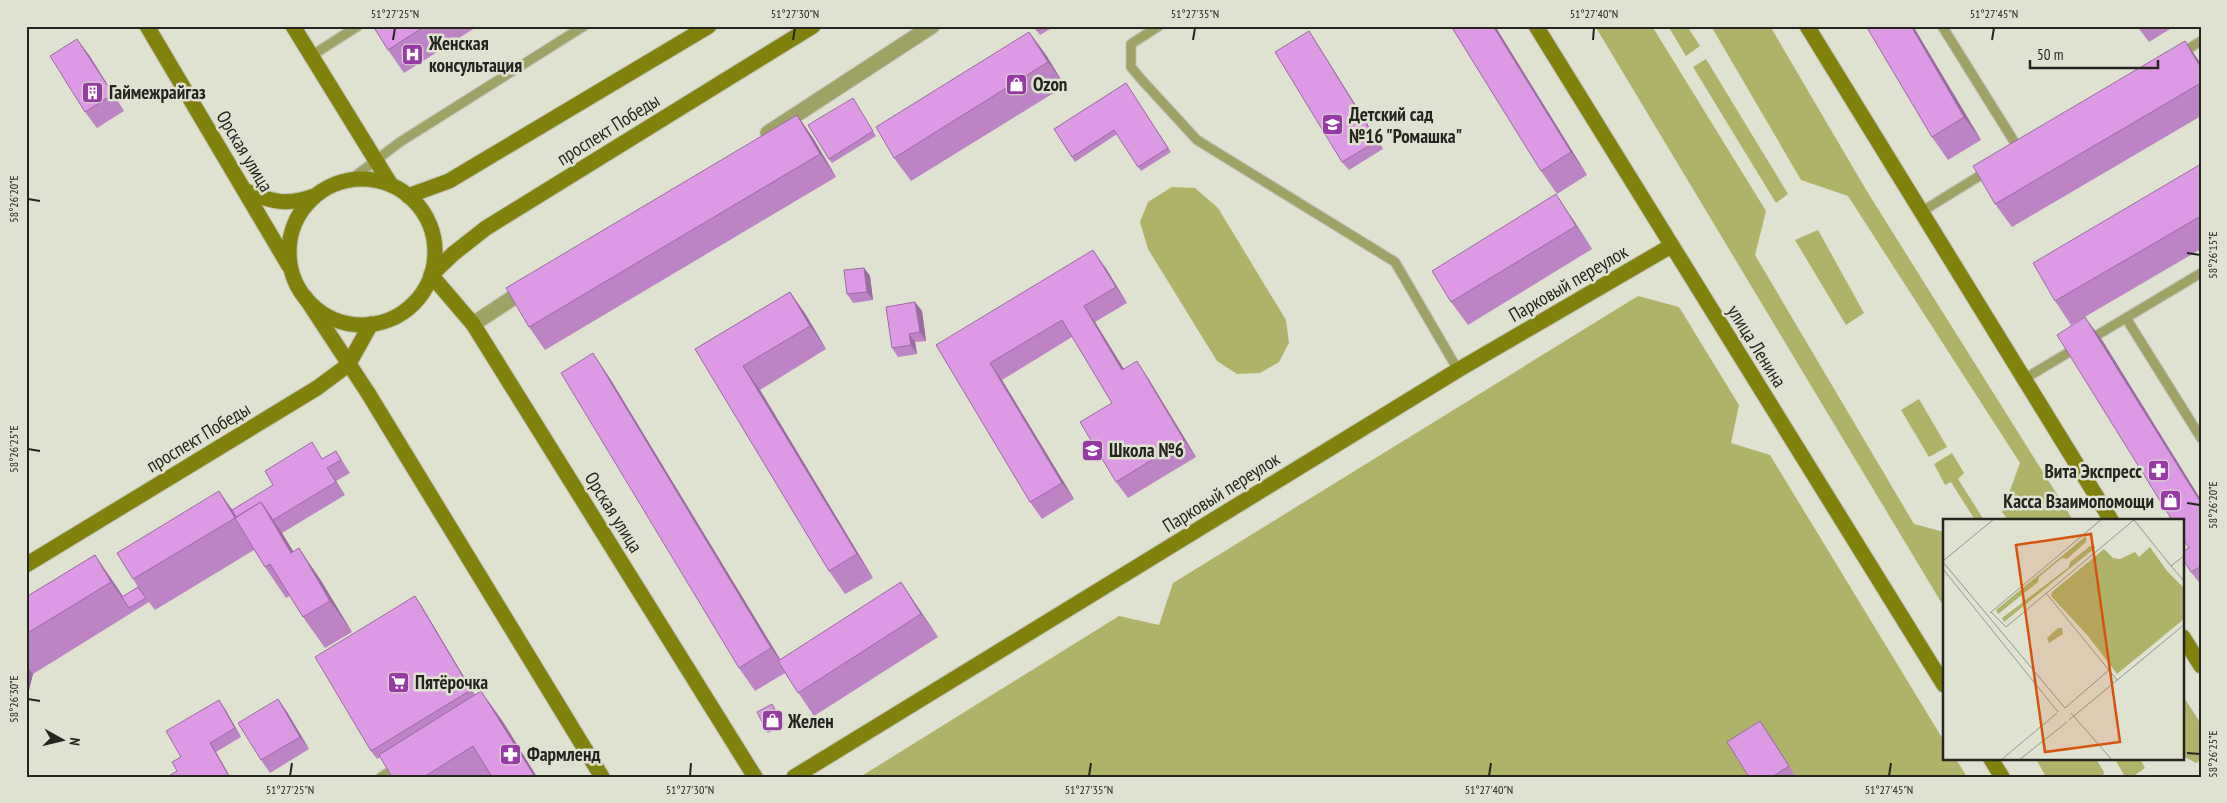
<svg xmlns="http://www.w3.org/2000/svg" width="2227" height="803" font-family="'PT Sans Narrow',sans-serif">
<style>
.green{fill:#afb36a}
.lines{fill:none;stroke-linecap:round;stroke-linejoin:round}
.lane-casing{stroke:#bebfb1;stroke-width:11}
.street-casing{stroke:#bebfb1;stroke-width:17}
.secondary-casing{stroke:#bebfb1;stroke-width:17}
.lane{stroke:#9ea264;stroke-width:9}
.street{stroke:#9ea264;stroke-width:15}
.secondary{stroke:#80820b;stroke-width:15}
.wall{fill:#bd84c5}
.shaded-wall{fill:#9a6ca0}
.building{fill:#dc9ae5;stroke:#9a6ca0}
.ticks{fill:none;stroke:#25251f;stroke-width:2}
.labels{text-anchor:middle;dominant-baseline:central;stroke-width:5;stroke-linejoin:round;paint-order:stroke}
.poi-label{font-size:19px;font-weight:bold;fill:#25251f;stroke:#dfe1d1;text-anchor:start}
.street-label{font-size:19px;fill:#25251f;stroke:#dfe1d1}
.inset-road{fill:none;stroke:#95968a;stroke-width:1}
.view{fill:#d4540e;fill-opacity:0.15;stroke:#d4540e;stroke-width:2.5}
.inset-edge{fill:none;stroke:#25251f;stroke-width:2.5}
.neatline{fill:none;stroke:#25251f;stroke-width:2}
.ticks-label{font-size:12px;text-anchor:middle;fill:#25251f}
</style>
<rect width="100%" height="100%" fill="#dfe1d1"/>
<!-- green -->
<g class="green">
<polygon points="1595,26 1652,26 1766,211 1755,255 1914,524 1944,532 1944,607"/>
<polygon points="1668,26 1687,26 1700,46 1686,56"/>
<polygon points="1711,26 1770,26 1868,193 2073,520 2008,520 2002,512 2020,463 1848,196 1801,180"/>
<polygon points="1706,59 1788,194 1776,203 1693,67"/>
<polygon points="1172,187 1195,188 1218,208 1286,320 1289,343 1279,362 1260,373 1237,374 1217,361 1148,249 1140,222 1148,202"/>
<polygon points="1818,230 1864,313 1846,325 1795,240"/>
<polygon points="1638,296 1679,307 1739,405 1731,443 1770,455 1944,741 1944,759 1956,759 1967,777 860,777 1119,616 1159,625 1173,583"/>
<polygon points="1919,399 1947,447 1929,457 1901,410"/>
<polygon points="1952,453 1964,473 1958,479 1984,520 1975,520 1951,482 1945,485 1934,464"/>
<polygon points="2183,696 2201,724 2201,760 2196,763 2183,756"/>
<polygon points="2036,759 2096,759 2104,772 2103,777 2046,777"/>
<polygon points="2115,759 2140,759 2145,768 2132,777 2125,777"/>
</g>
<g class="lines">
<defs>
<g id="lane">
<polyline points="1159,26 1131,44 1131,67 1140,78 1197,140 1395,262 1458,370"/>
<polyline points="1942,26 2020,151"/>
<polyline points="2180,54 2201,41"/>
<polyline points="311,56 358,26"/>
<polyline points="350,180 400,142 584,26"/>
<polyline points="1921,212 1989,170"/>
<polyline points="2126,318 2201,438"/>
<polyline points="2089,340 2201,273"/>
<polyline points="2024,379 2076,348"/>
<polyline points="381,777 399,766"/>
</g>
<g id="street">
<polyline points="768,133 932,26"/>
<polyline points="473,324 528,288"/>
</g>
<g id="secondary">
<polyline points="147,26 289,266"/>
<polyline points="293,26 391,185"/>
<polyline points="1536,26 1944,685"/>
<polyline points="1807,26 2111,520"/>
<circle cx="362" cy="252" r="73"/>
<path d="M246,191c26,11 41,15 68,5"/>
<polyline points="408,196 449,181 709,26"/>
<polyline points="305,297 368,393 602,777"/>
<polyline points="26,565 317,388 348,365 371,324"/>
<polyline points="2183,637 2201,666"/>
<polyline points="1991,759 2002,777"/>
<polyline points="755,777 473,324 431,275 453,254 486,228 813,26"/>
<polyline points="794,777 1458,370 1671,246"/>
</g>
</defs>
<!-- lane casing -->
<use href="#lane" class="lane-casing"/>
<!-- street casing -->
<use href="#street" class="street-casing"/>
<!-- secondary casing -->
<use href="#secondary" class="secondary-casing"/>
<!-- lane -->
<use href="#lane" class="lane"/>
<!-- street -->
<use href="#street" class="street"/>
<!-- secondary -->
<use href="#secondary" class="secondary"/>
</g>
<!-- wall -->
<g class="wall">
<polygon points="373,26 478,26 404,73 388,50"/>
<polygon points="1034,26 1055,26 1040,35"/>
<polygon points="1451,26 1495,26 1587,175 1557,194 1541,171"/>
<polygon points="1913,26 1981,140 1948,160 1932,137"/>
<polygon points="2137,26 2175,26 2149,42"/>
<polygon points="1309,31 1383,149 1349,170 1342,162"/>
<polygon points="1029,32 1046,55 1065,86 911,181 894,158"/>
<polygon points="2185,41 2201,64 2201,116 2012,227 1995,204"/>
<polygon points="89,55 124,111 97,128 85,112"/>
<polygon points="1126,83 1171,152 1141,171 1117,134 1075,162 1054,129"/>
<polygon points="853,98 876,136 832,163 829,159"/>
<polygon points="797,115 813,138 836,177 545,350 529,327"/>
<polygon points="2201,164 2201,249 2071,325 2055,301"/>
<polygon points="1572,218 1592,249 1468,325 1451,302"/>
<polygon points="1105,267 1127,303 1095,322 1124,369 1148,378 1196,457 1128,498 1116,482 1112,403 1072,337 1002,380 1074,499 1042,519 1030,502 936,345"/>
<polygon points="864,268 870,276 873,300 853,303 847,294"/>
<polygon points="790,292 806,315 826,349 760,390 873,578 845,594 829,571 695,349"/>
<polygon points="915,302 922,311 926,341 915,342 917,354 898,357 892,348"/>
<polygon points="2102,340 2201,500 2201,585 2191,572 2189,548"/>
<polygon points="609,377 780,660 901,582 917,606 938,637 814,716 785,673 755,691 739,668"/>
<polygon points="336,451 350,473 336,481 345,495 282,533 293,551 320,579 352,632 325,648 303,617 290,596 286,598 265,567 254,550 155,610 149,602 33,674 26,702 26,597 95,555 123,596 138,587 133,579 232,510"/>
<polygon points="421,605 475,695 481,691 503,722 537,777 392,777 380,757 377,759 371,751"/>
<polygon points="278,699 287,712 309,749 270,773 261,760"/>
<polygon points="772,704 784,725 768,733 765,728"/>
<polygon points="225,709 241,737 216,752 230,777 167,777 177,771 181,757"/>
<polygon points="1769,734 1796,777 1749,777"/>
</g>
<!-- shaded-wall -->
<g class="shaded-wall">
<polygon points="1493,26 1495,26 1587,175 1571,152"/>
<polygon points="1911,26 1913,26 1981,140 1964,117"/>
<polygon points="1309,31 1315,40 1383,149 1377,141"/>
<polygon points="1029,32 1046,55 1065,86 1048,62"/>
<polygon points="77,39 89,55 124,111 113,94"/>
<polygon points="2185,41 2201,64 2201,68"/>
<polygon points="797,115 813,138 836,177 820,154"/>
<polygon points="1556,194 1572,218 1592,249 1576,226"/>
<polygon points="1093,250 1105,267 1127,303 1116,287"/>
<polygon points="864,268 870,276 873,300 867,292"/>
<polygon points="790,292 806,315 826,349 810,326"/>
<polygon points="915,302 922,311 926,341 920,332"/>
<polygon points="1084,306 1095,322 1134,386 1122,370"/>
<polygon points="2085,317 2102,340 2201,500 2201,503"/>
<polygon points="909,334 915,342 917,354 911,345"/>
<polygon points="593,353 609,377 788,672 771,648"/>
<polygon points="1137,361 1148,378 1196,457 1184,440"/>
<polygon points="990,363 1002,380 1074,499 1062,483"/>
<polygon points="743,366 760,390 873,578 857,554"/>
<polygon points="327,468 336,481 345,495 336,482"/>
<polygon points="219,491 241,522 235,518"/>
<polygon points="261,502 282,533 313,584 291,553"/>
<polygon points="299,548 320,579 352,632 330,601"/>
<polygon points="95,555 116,586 132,612 111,582"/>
<polygon points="901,582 917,606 938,637 921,614"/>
<polygon points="415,596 421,605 477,699 471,690"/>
<polygon points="26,665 33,674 26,702"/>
<polygon points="481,691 503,722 537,777 535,777"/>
<polygon points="278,699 287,712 309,749 300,737"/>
<polygon points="219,700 225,709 241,737 235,728"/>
<polygon points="1760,721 1769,734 1796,777 1789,766"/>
<polygon points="210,743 216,752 230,777 229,777"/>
</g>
<!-- building -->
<g class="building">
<polygon points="373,26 425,26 388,50"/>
<polygon points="1034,26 1045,26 1037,31"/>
<polygon points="1451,26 1493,26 1571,152 1541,171"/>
<polygon points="1866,26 1911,26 1964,117 1932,137"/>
<polygon points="1309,31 1377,141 1342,162 1275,52"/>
<polygon points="1029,32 1048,62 894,158 876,127"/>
<polygon points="77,39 113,94 85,112 50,56"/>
<polygon points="2185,41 2201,68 2201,83 1995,204 1973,166"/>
<polygon points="1126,83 1168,148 1138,167 1114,130 1072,157 1054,129"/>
<polygon points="853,98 873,131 829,159 808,125"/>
<polygon points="797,115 820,154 529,327 506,288"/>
<polygon points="2201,164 2201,216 2055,301 2033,263"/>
<polygon points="1556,194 1576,226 1451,302 1432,271"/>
<polygon points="1093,250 1116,287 1084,306 1122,370 1137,361 1184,440 1116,482 1080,422 1112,403 1062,320 990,363 1062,483 1030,502 936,345"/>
<polygon points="864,268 867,292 847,294 844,270"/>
<polygon points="790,292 810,326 743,366 857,554 829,571 695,349"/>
<polygon points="915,302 920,332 909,334 911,345 892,348 886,307"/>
<polygon points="2085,317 2201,503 2201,569 2200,567 2191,572 2183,559 2183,551 2189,548 2183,539 2183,520 2172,520 2057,335"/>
<polygon points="593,353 771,648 739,668 561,373"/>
<polygon points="312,442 322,459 336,451 341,460 327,468 336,482 273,520 261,502 236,517 232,510 273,485 265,471"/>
<polygon points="219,491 235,518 261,502 291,553 299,548 330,601 303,617 270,564 265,567 235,518 133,579 117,553"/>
<polygon points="95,555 111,582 26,634 26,597"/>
<polygon points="901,582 921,614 798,693 778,661"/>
<polygon points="138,587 146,598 129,608 122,597"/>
<polygon points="415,596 471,690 371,751 315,657"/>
<polygon points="481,691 535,777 492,777 473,746 424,777 392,777 379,755"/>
<polygon points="278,699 300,737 261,760 238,723"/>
<polygon points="219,700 235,728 210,743 229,776 167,777 177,771 172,762 181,757 166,731"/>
<polygon points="772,704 780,721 765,728 757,712"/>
<polygon points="1760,721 1789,766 1772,777 1749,777 1727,742"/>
</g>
<!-- ticks -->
<path class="ticks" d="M393,40l2,-12M793,40l2,-12M1193,40l2,-12M1593,40l1,-12M1992,40l2,-12M28,199l12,2M2187,253l13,2M28,449l12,2M2187,503l13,2M28,699l12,2M2187,753l13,1M290,776l2,-13M690,776l1,-13M1089,776l2,-13M1489,776l2,-13M1889,776l2,-13"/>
<!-- icons -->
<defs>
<symbol id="hospital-square" viewBox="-11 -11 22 22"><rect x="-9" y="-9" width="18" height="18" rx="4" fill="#963aa4" stroke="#dfe1d1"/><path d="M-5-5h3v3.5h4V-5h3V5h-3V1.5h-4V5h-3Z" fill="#fff"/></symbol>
<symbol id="shop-square" viewBox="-11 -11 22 22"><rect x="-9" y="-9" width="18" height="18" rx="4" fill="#963aa4" stroke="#dfe1d1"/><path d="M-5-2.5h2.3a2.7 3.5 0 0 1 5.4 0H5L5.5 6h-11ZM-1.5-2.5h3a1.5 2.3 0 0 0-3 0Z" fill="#fff"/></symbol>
<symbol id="building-square" viewBox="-11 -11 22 22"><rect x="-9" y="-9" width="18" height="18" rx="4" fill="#963aa4" stroke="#dfe1d1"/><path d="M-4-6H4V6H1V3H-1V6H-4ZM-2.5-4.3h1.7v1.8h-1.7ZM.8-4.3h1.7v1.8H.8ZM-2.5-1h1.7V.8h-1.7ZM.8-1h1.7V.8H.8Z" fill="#fff"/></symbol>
<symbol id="school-square" viewBox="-11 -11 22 22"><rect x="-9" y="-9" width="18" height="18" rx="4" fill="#963aa4" stroke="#dfe1d1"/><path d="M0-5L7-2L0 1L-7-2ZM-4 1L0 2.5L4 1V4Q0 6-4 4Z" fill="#fff"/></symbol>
<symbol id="pharmacy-square" viewBox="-11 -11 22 22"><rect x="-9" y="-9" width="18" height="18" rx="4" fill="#963aa4" stroke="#dfe1d1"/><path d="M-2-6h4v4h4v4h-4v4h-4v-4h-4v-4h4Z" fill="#fff"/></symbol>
<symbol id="supermarket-square" viewBox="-11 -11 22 22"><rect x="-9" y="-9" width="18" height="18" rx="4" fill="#963aa4" stroke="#dfe1d1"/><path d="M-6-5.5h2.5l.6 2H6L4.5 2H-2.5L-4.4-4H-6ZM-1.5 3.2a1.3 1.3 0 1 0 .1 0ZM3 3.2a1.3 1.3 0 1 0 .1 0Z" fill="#fff"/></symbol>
</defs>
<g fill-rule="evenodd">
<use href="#hospital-square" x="400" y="42" width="25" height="25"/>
<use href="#shop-square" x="1004" y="72" width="25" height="25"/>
<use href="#building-square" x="80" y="80" width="25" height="25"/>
<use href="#school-square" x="1320" y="112" width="25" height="25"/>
<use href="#school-square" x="1080" y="438" width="25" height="25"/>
<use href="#pharmacy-square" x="2146" y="458" width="25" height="25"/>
<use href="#shop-square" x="2158" y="488" width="25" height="25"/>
<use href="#supermarket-square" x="386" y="670" width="25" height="25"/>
<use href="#shop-square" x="760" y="708" width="25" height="25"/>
<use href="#pharmacy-square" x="498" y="742" width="25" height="25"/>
</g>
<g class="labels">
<!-- poi labels -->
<g class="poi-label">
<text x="429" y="43">Женская<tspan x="429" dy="22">консультация</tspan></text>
<text x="1033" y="84">Ozon</text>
<text x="109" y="92">Гаймежрайгаз</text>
<text x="1349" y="114">Детский сад<tspan x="1349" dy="22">№16 "Ромашка"</tspan></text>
<text x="1109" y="450">Школа №6</text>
<text x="2142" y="471" text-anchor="end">Вита Экспресс</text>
<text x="2154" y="501" text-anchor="end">Касса Взаимопомощи</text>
<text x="415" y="682">Пятёрочка</text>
<text x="788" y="721">Желен</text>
<text x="527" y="754">Фармленд</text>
</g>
<!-- street labels -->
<g class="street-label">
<text transform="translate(608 129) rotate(-32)">проспект Победы</text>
<text transform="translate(245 151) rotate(59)">Орская улица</text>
<text transform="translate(1568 283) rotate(-30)">Парковый переулок</text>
<text transform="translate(1757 346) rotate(58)">улица Ленина</text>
<text transform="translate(198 437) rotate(-31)">проспект Победы</text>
<text transform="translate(1221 492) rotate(-32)">Парковый переулок</text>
<text transform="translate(614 512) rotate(58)">Орская улица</text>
</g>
</g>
<!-- overview -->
<g transform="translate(1943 519)">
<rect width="241" height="241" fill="#dfe1d1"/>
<path d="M143,17v6l-19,17 -5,-1 -23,19 -1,5 -40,32 -2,-4zM147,27l6,1 -92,75 -2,-4 67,-51 1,-5zM207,28l17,24 17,17v31l-67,55 -29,-38 -37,-40 1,-4 52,-43 9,9 7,1 15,-7 4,5zM115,109h4l1,6 -14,9 -2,-5z" fill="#afb36a"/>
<path class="inset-road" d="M191,1l37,46 14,-11M0,42l51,-42M0,43l122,146M228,47l14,16M0,50l115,143M103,74l71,87M48,93l15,15 129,-108M47,94l112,-94M122,189l44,-38M128,194l41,47M126,201l116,-96M58,241l56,-47M76,241l48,-38"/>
<path class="view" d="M148,15l29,208 -75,10 -29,-207z"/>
<rect width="241" height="241" class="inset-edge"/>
</g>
<!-- border -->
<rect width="2227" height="803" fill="none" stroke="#dfe1d1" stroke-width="55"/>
<!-- north arrow -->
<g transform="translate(62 740) rotate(98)" stroke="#dfe1d1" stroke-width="4" paint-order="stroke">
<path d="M0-4L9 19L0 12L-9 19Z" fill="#25251f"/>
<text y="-8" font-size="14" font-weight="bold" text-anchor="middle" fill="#25251f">N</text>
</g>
<!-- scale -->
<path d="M2030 60v8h128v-8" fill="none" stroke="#25251f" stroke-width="2.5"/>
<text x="2037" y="60" font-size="15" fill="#25251f" stroke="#dfe1d1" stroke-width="4" paint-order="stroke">50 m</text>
<rect x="28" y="28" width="2172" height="748" class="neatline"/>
<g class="ticks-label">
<text x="395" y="18">51°27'25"N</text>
<text x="795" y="18">51°27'30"N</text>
<text x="1195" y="18">51°27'35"N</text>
<text x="1594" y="18">51°27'40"N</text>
<text x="1994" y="18">51°27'45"N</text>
<text transform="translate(14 199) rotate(-90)" y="4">58°26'20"E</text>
<text transform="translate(2213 255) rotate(-90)" y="4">58°26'15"E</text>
<text transform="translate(14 449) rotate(-90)" y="4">58°26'25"E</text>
<text transform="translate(2213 505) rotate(-90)" y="4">58°26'20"E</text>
<text transform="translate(14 699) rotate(-90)" y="4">58°26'30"E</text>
<text transform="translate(2213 754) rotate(-90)" y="4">58°26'25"E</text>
<text x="290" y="794">51°27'25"N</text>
<text x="690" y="794">51°27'30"N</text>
<text x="1089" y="794">51°27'35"N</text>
<text x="1489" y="794">51°27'40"N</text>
<text x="1889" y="794">51°27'45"N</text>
</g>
</svg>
